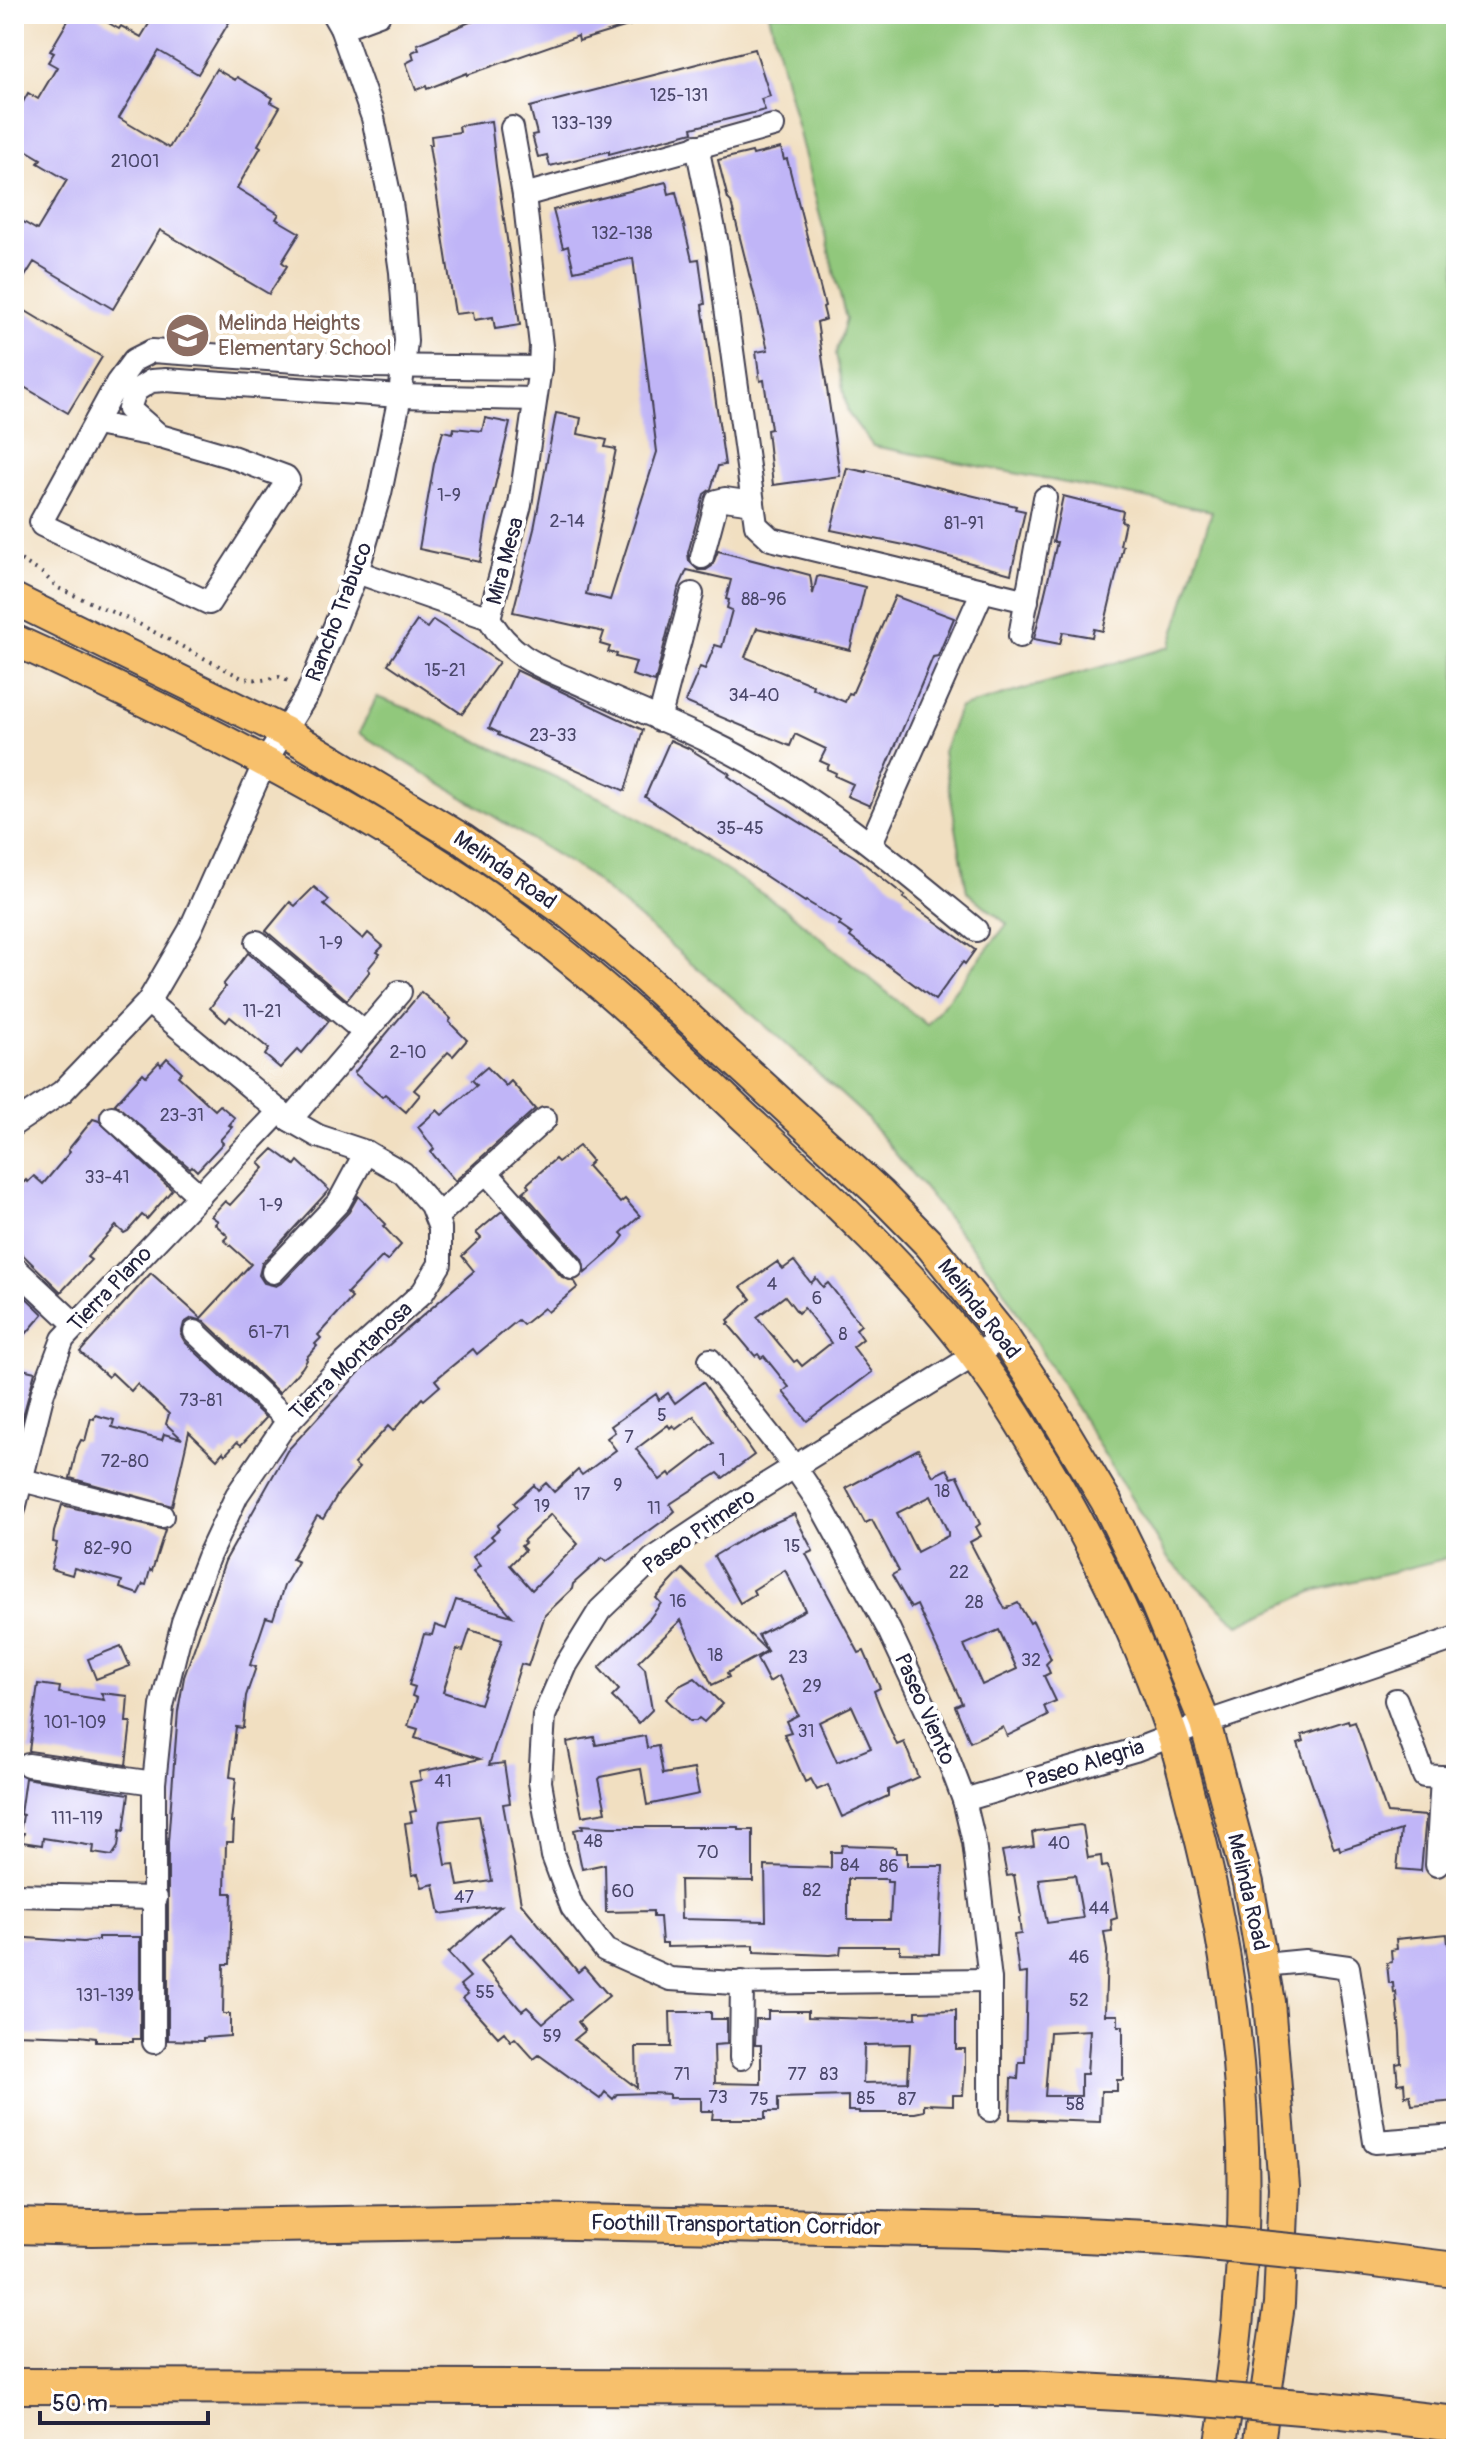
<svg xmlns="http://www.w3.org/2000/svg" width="1470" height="2463" font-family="Pangolin,sans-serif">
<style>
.green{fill:#91c87b;stroke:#5a755b;stroke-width:2}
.building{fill:#c0b5f7;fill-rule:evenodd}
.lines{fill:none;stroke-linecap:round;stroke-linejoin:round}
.minor-casing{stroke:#413e4f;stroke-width:26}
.major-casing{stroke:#413e4f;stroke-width:34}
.highway-casing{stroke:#413e4f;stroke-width:38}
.path{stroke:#413e4f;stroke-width:4;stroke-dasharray:2 6;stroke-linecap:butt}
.minor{stroke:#fff;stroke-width:22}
.major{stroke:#f7c06c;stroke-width:30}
.highway{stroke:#f7c06c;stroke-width:34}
.highway-bridge-casing{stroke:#413e4f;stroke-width:38;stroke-linecap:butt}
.highway-bridge{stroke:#f7c06c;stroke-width:34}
.labels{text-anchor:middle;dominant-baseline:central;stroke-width:8;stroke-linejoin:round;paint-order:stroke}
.number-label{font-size:18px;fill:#4a476a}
.education-label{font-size:22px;fill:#785e54;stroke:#fff;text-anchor:start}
.street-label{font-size:22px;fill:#22223b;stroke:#fff}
</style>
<rect width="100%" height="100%" fill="#fff"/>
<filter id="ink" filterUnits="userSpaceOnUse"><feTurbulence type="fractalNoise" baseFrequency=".0125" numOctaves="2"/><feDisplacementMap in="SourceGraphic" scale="16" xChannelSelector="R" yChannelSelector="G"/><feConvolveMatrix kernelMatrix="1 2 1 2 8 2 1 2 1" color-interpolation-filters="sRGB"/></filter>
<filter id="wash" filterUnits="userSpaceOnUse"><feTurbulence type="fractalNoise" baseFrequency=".006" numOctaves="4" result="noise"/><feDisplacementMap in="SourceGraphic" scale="32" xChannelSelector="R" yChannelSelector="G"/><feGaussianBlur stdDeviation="1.8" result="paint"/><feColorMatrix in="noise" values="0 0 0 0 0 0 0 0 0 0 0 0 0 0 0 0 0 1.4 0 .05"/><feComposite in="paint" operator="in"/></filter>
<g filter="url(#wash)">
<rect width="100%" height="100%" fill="#f1dfc1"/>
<!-- green -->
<polygon class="green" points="769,14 1456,14 1456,1556 1314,1591 1239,1625 1169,1560 995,1276 864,1115 775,1034 587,874 359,733 377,697 409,709 622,808 713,862 784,908 927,1025 1007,924 967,892 943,752 959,708 1170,647 1212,511 873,446 848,413 836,354 846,319"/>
<g id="blocks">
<!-- building -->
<g class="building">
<polygon points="72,14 93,14 119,29 121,26 141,37 155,14 234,14 198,74 159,51 119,118 169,148 216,69 235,80 237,77 273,98 271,102 280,107 258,145 261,147 237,188 279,214 276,219 300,233 282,262 287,266 269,294 160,230 113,309 34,262 14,294 14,229 20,220 37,230 67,180 38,163 41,159 14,143 14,118 28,93 38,99 57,67 48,62 54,53 50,51"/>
<polygon points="501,14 653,14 654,18 579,41 578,36 467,75 467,73 427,89 426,86 416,90 406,63 414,59 412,52 419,49 417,44 470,22"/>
<polygon points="755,49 770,96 761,99 765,110 692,128 693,132 609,154 609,151 550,166 547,155 538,157 532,135 537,134 530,107"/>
<polygon points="491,121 496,166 520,325 495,329 493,317 474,320 473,312 455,314 429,145 432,145 431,136 460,132 459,126"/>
<polygon points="781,148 784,160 787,159 825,306 823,307 826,319 817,322 840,476 773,485 767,430 771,429 764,380 760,381 756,352 768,350 731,202 728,199 718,160 752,152 753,155"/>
<polygon points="666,182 669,194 676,192 692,260 699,259 705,304 702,305 725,465 718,466 711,489 704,494 688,553 689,561 698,570 706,570 712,566 718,551 810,575 813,594 817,577 820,576 865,587 850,650 757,628 745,657 813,685 812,688 845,702 849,693 852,694 895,596 954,618 938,656 933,657 870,806 847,796 853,784 835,776 836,773 827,769 829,765 820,761 826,749 795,734 790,746 685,702 700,667 705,669 715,645 722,647 732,610 727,608 729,600 726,599 731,580 687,570 678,590 655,682 632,675 636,662 616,657 617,654 608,652 610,647 600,644 604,632 513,612 534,529 556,413 581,418 578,434 607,440 605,447 616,449 586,594 610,600 657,452 633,258 574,271 568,246 563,248 553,210"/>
<polygon points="14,304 102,357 68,413 14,381"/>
<polygon points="485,418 510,423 487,519 480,562 419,549 434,464 443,431 453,433 454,428 482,431"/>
<polygon points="847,468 866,472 866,470 1016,506 1015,509 1025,511 1011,574 909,546 831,530"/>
<polygon points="1063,496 1123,511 1121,521 1125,522 1120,545 1123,546 1103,631 1094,629 1092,637 1063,632 1060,644 1034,639 1057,542 1053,542"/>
<polygon points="433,620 499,662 462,714 388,664 417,621 427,628"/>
<polygon points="516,670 643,730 625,791 498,735 499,733 489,728"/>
<polygon points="670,740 688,748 730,774 728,776 745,788 857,858 905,896 903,898 975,950 965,964 963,962 935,1000 850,937 852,934 839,925 841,922 806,901 805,902 645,797"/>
<polygon points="314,887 329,900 324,905 363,939 368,933 383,946 377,952 380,954 368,969 370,971 347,1000 266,931 290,902 295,906"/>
<polygon points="248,953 329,1021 302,1053 298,1049 280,1068 265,1055 269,1049 230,1017 226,1022 210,1008 225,987 223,985"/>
<polygon points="421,992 444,1012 451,1019 449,1022 467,1040 453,1056 448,1052 414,1090 420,1095 406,1112 385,1094 382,1097 354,1073"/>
<polygon points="167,1058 182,1072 178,1076 215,1110 220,1105 235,1118 229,1125 232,1127 220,1140 223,1143 197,1171 192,1166 190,1168 115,1104 143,1073 146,1076 159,1062 161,1065"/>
<polygon points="487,1067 506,1086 511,1081 535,1109 455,1181 431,1152 434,1149 418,1127 437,1110 442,1115 477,1085 472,1080"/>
<polygon points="93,1119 99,1121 172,1190 147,1219 142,1215 128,1231 124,1233 116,1226 87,1257 91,1260 61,1292 14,1246 14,1193 26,1180 28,1182 34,1176 43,1184 70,1152 68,1150"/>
<polygon points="579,1146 592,1161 587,1166 620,1203 625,1199 640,1216 621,1233 624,1236 618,1244 585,1273 582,1259 523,1192 529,1187 527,1184 555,1159 558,1162"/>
<polygon points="273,1149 295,1165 298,1161 329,1190 262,1263 259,1275 264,1283 276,1286 283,1282 349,1212 358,1196 386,1224 383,1226 401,1245 387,1261 382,1257 347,1293 352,1298 318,1335 321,1338 315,1344 317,1346 306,1358 307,1360 302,1368 279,1393 204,1321 192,1318 184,1323 181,1335 185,1342 266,1418 241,1445 237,1442 225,1455 223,1452 217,1459 189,1432 172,1506 70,1478 77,1448 81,1440 85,1441 91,1418 94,1419 95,1415 114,1420 112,1427 162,1440 164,1434 182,1439 166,1424 169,1414 137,1384 131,1391 112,1373 108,1377 80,1352 151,1273 201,1318 251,1264 224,1240 228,1236 215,1224 218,1221 211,1216 225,1201 230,1205 264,1168 259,1163"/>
<polygon points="502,1211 562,1277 575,1282 578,1287 548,1312 544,1308 523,1325 518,1320 477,1354 473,1349 435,1380 440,1386 424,1400 422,1398 393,1431 388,1426 354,1464 359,1468 339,1492 323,1519 317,1516 292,1559 298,1562 284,1586 273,1619 266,1617 250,1665 256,1667 246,1696 243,1728 236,1727 230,1777 236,1778 231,1822 234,1822 233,1842 226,1842 225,1893 232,1893 230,1964 224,1964 223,2014 230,2014 230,2036 203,2038 203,2041 168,2040 168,1842 178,1711 184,1677 225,1561 287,1451 367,1364 474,1271 462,1256 481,1238 476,1233"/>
<path d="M794,1261l17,22 5,-5 7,9 5,-4 33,42 -5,4 7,10 -10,8 19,25 -65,49 -24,-29 6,-5 -25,-31 -3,2 -3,-4 -3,2 -27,-32 2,-1 -2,-3 23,-21 -10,-12 36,-25 6,7zM785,1296l13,17 6,-5 27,35 -29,23 -5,-6 -3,2 -37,-45z"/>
<polygon points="14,1286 43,1314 14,1348"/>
<polygon points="14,1367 35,1372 20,1427 14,1426"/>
<path d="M703,1382l51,73 -31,23 -5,-5 -48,31 5,7 -8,7 -61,44 -4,-4 -29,26 -1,5 -27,26 -17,51 -7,-2 -32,101 15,-2 6,40 -7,1 18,99 57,69 6,-5 25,29 -31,26 7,9 -11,9 63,48 -1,-41h35l-1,-35h41v7h16v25l-13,1 1,38 46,1v-39h-6l1,-26h12v-8h40v6l64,2 44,-1v-7l40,-1v39h9v20l-2,26h-10v10l-29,-1v7l-9,2h-56v-2h-11v-15l-70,2v14h-13v7h-53l1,-8h-12v-13h-32v-4l-18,-1 -34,1 -4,5 -8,-7 -5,7 -61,-44 -5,4 -19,-21 -4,3 -7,-9 -6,5 -35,-39 5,-4 -8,-9 10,-8 -22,-24 53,-47 -61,8 -6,-30 -12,3 -4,-13 -6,1 -7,-52 7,-1 -2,-10 6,-1 -6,-29 11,-2 -2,-8 61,-13 -65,-21 3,-9 -10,-3 9,-28 -5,-2 3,-9 -6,-2 15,-51 8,1 3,-10 11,4 10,-29 56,16 -39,-44 7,-6 -7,-9 21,-18 -3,-3 8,-7 -2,-3 20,-19 -3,-4 20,-18 4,5 8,-7 8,9 24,-22 4,5 34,-25 -9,-12 8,-6 -4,-6 45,-32 3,6 9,-7 7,10zM694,1416l20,27 -43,33 -2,-3 -9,7 -24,-31 32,-24 2,3 3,-3 3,4zM551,1514l27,30 -46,46 -22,-25 15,-15 -4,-4 4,-3 -2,-2zM470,1630l32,10 -22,64 -37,-12 14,-43 6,2zM479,1816l13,65 -34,5 -4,-22 -8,1 -7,-39 1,-5zM511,1934l60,65 -28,24 -16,-16 -5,4 -3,-3 -39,-46zM910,2044l-2,38 -45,1 1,-38z"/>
<path d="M918,1449l15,27 14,-7 5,9 6,-2 22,48 -4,3 5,9 -11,6 35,67 13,-6 12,20 3,-2 18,38 -5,5 4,9 -6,3 12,25 -12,5 4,10 -41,20 -4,-9 -33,15 -15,-36 7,-3 -45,-98 -6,3 -19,-33 7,-4 -27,-51 -7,3 -19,-35zM931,1496l17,36v4l-31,16 -20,-39zM999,1630l18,39 -35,16 -18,-40z"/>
<polygon points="62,1505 165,1530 152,1571 150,1570 146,1585 143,1584 138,1594 120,1588 122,1581 74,1568 72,1575 51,1569 57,1543 53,1542 54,1532"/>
<path d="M794,1514l19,37 -7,3 53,99 5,-2 16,37 -6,3 6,15 17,39 7,-3 14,35 -30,13v6l-46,21 -14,-32 -11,5 -6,-11 -6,3 -21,-48 7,-2 -5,-11 12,-6 -19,-39 -10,6 -12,-23 10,-8 -9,-16 47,-25 -4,-9 -16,-31 -32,20 2,4 -15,9 -26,-47 42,-25zM852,1706l19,42 -34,14 -18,-40z"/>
<polygon points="683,1569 767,1651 727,1673 729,1677 712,1685 681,1620 638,1662 645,1669 652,1710 639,1723 612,1697 619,1690 599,1668 650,1618 661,1603 656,1598"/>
<polygon points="121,1646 130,1666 96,1679 88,1659"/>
<polygon points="695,1678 722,1704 704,1722 699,1718 696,1721 689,1721 666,1699 679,1686"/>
<polygon points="38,1684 60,1687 59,1693 104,1700 101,1693 128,1696 126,1722 131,1722 126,1765 29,1751"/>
<polygon points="1348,1720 1349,1724 1355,1722 1387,1813 1426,1816 1421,1871 1397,1869 1401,1830 1340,1850 1339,1846 1334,1848 1298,1743 1304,1741 1302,1735"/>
<polygon points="645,1736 647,1748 658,1746 663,1774 694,1769 699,1794 647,1805 641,1769 635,1770 601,1777 599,1779 606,1812 582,1816 567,1742 594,1737 596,1745"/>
<polygon points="25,1778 129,1794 124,1831 120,1830 118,1847 112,1856 93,1853 94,1846 43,1838 42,1845 22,1842 24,1833 20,1833 23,1815 20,1814"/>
<path d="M582,1825l27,2h130v3h14v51l-73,-1 1,39 85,2 -1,-55 66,2v-16h10l1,-7 54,2v6h11v13h36l-4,88 -39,-1v-7h-59l-1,8 -10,1 -76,-3v-7l-87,2v-4h-5l-2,-26h-7v-6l-47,1 -1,-48 -23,5 -8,-39 9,-2zM848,1879h39v3h5l-2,38h-42z"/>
<path d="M1080,1825l3,1 5,32 13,-2 1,11 6,-1 5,27 4,25 -6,2 1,11 -8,1 3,19 -2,64h13v11h5v54h-6v11h-16l-1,31 -90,-3 1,-41 7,1 1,-17h6l2,-89 -8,1 -5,-39 7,-1 -2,-16 2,-1 -7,-42 -7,1 -5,-25 32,-5 -2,-13 5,-2zM1075,1875l8,43 -36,5 -8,-44zM1090,2030l-3,44h-6v22h-36l5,-64z"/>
<polygon points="1447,1934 1448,1944 1455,1943 1456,1953 1456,2101 1412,2105 1410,2095 1405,2096 1404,2083 1398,2084 1396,2064 1401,2063 1400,2034 1396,1992 1394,1993 1393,1983 1389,1983 1387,1963 1392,1962 1391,1950 1397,1949 1396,1939"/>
<polygon points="14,1937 83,1942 98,1940 98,1937 140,1937 140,2039 133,2039 133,2042 96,2042 96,2038 79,2036 14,2034"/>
</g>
</g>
</g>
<g filter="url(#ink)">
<use href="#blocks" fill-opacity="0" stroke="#413e4f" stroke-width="2"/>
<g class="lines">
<defs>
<g id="minor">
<polyline points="341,28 379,14"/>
<path d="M512,128l12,67 17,151 -1,22 -20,137 -31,113c22,41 56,50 96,68 65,30 132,54 192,93 71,44 134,98 199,151"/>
<polyline points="697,146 718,249 756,525 771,539 1027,601"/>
<polyline points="524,195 773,126"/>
<polyline points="535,399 400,396 166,380 151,381 135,391 129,409 160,436 232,457 286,477 288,480 209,603 42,525 41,522 117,383 134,360 152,351 367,366 540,368"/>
<polyline points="96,424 159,436"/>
<polyline points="702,557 717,501 725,499 753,503"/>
<polyline points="357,572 489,618"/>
<polyline points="1020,636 1045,498"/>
<polyline points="659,720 692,594"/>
<polyline points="871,843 983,590"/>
<polyline points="257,942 365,1033"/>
<polyline points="148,1002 290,1120 318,1136 366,1152 403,1173 431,1205 440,1228 440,1264 423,1292 338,1369 282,1429 237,1495 208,1557 183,1622 162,1706 154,1783 154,2042"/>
<polyline points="112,1117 200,1196"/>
<polyline points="290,1120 400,992"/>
<polyline points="14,1124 62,1092 148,1002 190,930 265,762 308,693 357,572 380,493 400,396 406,341 401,272 391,203 373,118 341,28 333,14"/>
<polyline points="486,1172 572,1268"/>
<polyline points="436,1217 545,1119"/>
<polyline points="14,1267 76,1325"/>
<polyline points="273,1272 339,1202 366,1152"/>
<polyline points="195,1332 289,1421"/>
<polyline points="710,1360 794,1466 821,1506 889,1630 943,1745 964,1800 974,1842 990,1980 990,2110"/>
<polyline points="22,1480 162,1516"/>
<polyline points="14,1509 43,1392 63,1339 280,1111"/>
<polyline points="1396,1700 1424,1776 1456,1778"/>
<polyline points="28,1765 154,1783"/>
<polyline points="964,1800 1135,1750 1205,1723 1456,1638"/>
<polyline points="1437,1865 1442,1777"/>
<polyline points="14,1895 156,1898"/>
<polyline points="1264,1965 1305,1961 1348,1967 1375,2142 1456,2136"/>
<polyline points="990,1980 734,1983 670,1979 605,1950 572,1907 553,1856 540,1782 544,1716 566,1665 600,1610 653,1559 741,1500 1004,1337"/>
<polyline points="741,2058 742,1982"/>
</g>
<g id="major">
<polyline points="14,599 285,732 462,839 568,913 632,966 879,1193 930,1245 1004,1337 1048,1404 1106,1501 1156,1604 1205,1723 1248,1883 1269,2002 1284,2187 1279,2304 1258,2449"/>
<path d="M14,640c154,70 309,146 450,240 99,66 186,147 272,229 84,78 170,155 239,247 31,41 57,86 83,130 45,79 85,162 114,248 9,26 15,54 22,80 56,211 65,420 26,635"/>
</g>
<g id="highway">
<polyline points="14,2226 92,2228 524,2221 976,2230 1169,2239"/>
<polyline points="1341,2256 1456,2270"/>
<polyline points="14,2386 1026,2388 1156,2395"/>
<polyline points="1325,2409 1456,2424"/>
</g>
</defs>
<!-- minor casing -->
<use href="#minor" class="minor-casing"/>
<!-- major casing -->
<use href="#major" class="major-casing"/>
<!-- highway casing -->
<use href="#highway" class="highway-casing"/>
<!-- path -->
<polyline class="path" points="14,556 42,573 58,588 139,624 242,678 262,680 279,677 290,682"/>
<!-- minor -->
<use href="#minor" class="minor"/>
<!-- major -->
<use href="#major" class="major"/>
<!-- highway -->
<use href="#highway" class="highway"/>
<defs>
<g id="highway-bridge">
<polyline points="1169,2239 1341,2256"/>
<polyline points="1156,2395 1325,2409"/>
</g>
</defs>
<!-- highway-bridge casing -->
<use href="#highway-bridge" class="highway-bridge-casing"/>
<!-- highway-bridge -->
<use href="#highway-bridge" class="highway-bridge"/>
</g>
</g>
<!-- icons -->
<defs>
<symbol id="school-disc" viewBox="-11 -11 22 22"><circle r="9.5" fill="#8d6e63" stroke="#fff"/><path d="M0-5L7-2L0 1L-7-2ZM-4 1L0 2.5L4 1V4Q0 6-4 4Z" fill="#fff"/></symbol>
</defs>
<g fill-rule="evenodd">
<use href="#school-disc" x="162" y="310" width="51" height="51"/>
</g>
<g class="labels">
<!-- number labels -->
<g class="number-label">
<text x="679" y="95">125-131</text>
<text x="582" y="123">133-139</text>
<text x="135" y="161">21001</text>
<text x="622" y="233">132-138</text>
<text x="449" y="495">1-9</text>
<text x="567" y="521">2-14</text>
<text x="964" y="523">81-91</text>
<text x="764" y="599">88-96</text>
<text x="445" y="670">15-21</text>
<text x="754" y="695">34-40</text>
<text x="553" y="735">23-33</text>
<text x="740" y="828">35-45</text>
<text x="331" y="943">1-9</text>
<text x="262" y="1011">11-21</text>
<text x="408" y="1052">2-10</text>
<text x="182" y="1115">23-31</text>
<text x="107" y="1177">33-41</text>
<text x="271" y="1205">1-9</text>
<text x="772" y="1284">4</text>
<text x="817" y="1298">6</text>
<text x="269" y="1332">61-71</text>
<text x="843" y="1334">8</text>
<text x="201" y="1400">73-81</text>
<text x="662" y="1415">5</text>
<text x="629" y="1437">7</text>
<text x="722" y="1460">1</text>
<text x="125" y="1461">72-80</text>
<text x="618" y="1485">9</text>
<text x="942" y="1491">18</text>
<text x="582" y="1494">17</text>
<text x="542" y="1506">19</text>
<text x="654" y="1508">11</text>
<text x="792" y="1546">15</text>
<text x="108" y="1548">82-90</text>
<text x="959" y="1572">22</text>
<text x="678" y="1601">16</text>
<text x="974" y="1602">28</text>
<text x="715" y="1655">18</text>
<text x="798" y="1657">23</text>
<text x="1031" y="1660">32</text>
<text x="812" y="1686">29</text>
<text x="75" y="1722">101-109</text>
<text x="806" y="1731">31</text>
<text x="443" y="1781">41</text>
<text x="77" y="1818">111-119</text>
<text x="593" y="1841">48</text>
<text x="1059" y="1843">40</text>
<text x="708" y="1852">70</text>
<text x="850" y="1865">84</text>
<text x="889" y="1866">86</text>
<text x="812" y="1890">82</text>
<text x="623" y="1891">60</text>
<text x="464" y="1897">47</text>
<text x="1099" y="1908">44</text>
<text x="1079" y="1957">46</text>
<text x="485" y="1992">55</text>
<text x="105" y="1995">131-139</text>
<text x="1079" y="2000">52</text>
<text x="552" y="2036">59</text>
<text x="682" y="2074">71</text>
<text x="797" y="2074">77</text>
<text x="829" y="2074">83</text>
<text x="718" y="2097">73</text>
<text x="866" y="2098">85</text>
<text x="759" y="2099">75</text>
<text x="907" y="2099">87</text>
<text x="1075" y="2104">58</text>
</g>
<!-- education labels -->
<g class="education-label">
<text x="218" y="323">Melinda Heights<tspan x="218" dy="25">Elementary School</tspan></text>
</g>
<!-- street labels -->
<g class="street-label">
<text transform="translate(505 561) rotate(-75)">Mira Mesa</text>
<text transform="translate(339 612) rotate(-69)">Rancho Trabuco</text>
<text transform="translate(505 870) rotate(35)">Melinda Road</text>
<text transform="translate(110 1289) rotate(-46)">Tierra Plano</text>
<text transform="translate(979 1309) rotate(52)">Melinda Road</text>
<text transform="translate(351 1361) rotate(-44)">Tierra Montanosa</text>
<text transform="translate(699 1531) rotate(-35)">Paseo Primero</text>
<text transform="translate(925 1709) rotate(66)">Paseo Viento</text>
<text transform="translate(1085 1764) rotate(-17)">Paseo Alegria</text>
<text transform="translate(1248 1892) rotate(77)">Melinda Road</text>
<text transform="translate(736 2225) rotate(1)">Foothill Transportation Corridor</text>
</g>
</g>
<!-- margin -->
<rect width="1470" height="2463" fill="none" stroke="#fff" stroke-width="48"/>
<!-- scale -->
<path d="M40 2411v12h168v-12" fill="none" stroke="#22223b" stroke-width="4"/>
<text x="52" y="2411" font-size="24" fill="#22223b" stroke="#ffffff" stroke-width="6" paint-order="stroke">50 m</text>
</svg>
